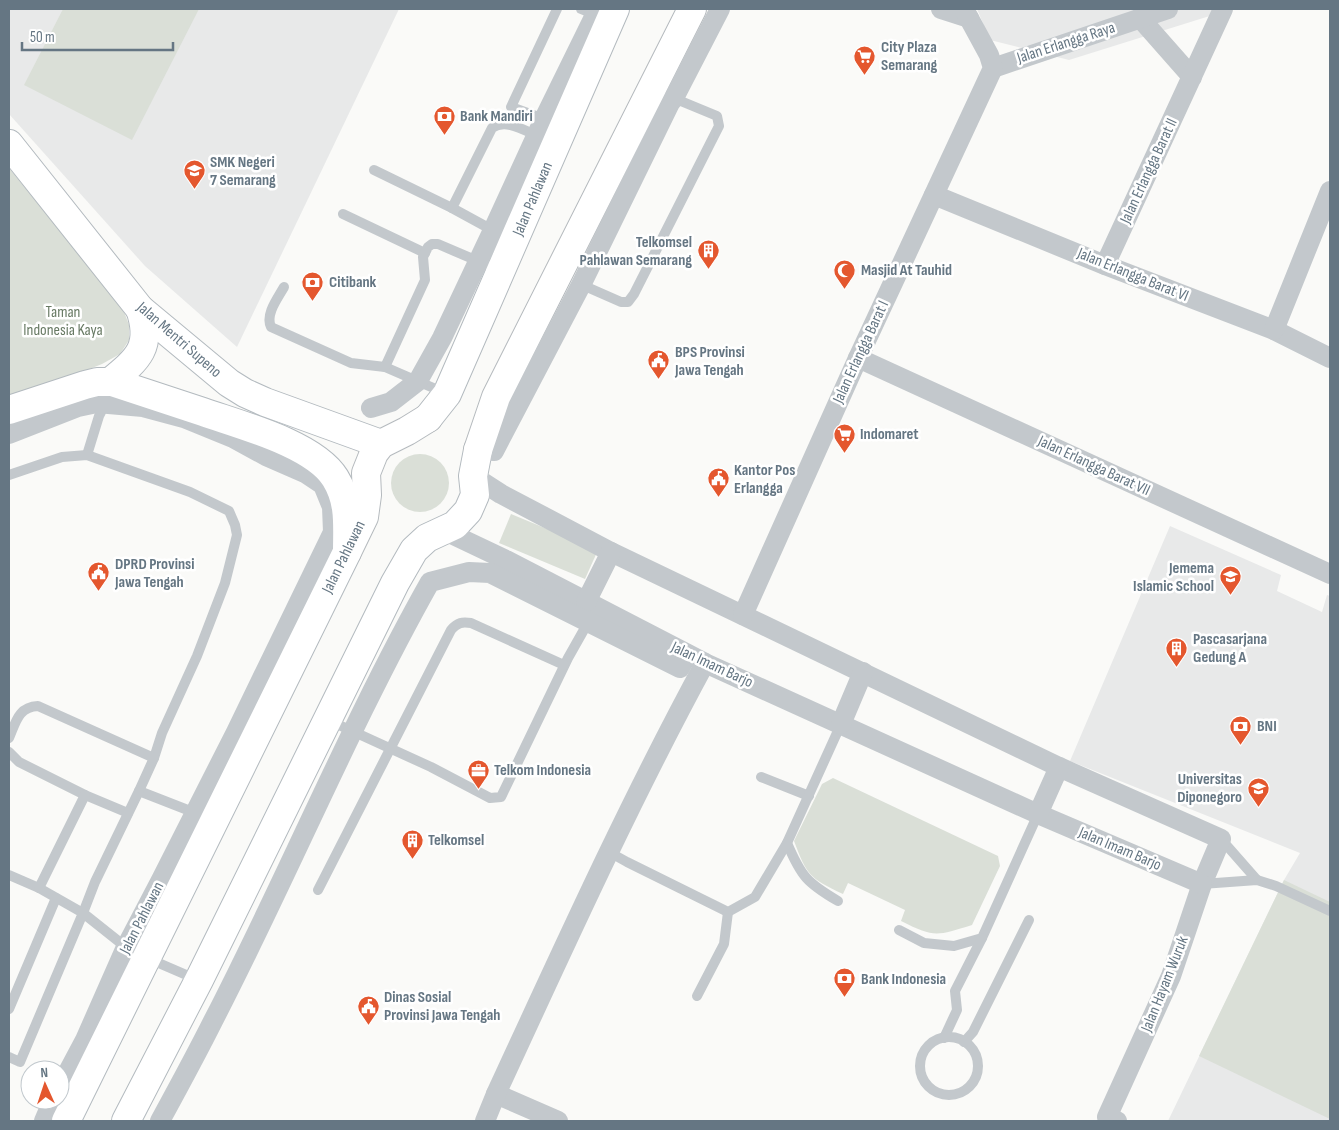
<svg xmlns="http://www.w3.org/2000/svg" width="1339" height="1130" font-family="'Sofia Sans Condensed',sans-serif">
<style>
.built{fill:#e8e9e9}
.green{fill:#dadfd7}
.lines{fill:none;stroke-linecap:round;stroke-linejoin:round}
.secondary-casing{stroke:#b3babf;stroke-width:30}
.primary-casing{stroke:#b5babe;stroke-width:30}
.lane{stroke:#c3c8cc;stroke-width:10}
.street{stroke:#c3c8cc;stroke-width:20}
.secondary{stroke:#fff;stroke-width:28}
.primary{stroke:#fff;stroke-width:28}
.labels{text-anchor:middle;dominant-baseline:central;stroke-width:5;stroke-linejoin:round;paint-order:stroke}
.street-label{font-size:16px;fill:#657683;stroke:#fff}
.poi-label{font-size:16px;font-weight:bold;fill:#657683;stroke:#fff;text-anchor:start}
.park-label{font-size:16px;fill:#687a64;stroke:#fff}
</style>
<rect width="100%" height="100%" fill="#fafaf8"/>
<!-- built -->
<g class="built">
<polygon points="9,9 399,9 237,347 145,266 9,114"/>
<polygon points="977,9 1232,9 1069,60 990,40"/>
<polygon points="1170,526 1281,575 1277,591 1322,612 1327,595 1330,596 1330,1121 1168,1121 1284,880 1300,853 1070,761"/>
</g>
<!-- green -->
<g class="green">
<polygon points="63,9 199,9 132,140 24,85"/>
<polygon points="9,168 123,309 129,325 129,340 120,354 102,364 9,401"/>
<circle cx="420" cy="483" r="29"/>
<polygon points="511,514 598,550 585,579 499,543"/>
<path d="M833,778l165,78 2,10 -28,59c-36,11 -37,13 -71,-4l4,-11 -57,-27 -5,11c-34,-16 -36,-19 -49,-53l28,-57z"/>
<polygon points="1284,880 1330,902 1330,1119 1199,1056"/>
</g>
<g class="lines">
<defs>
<g id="secondary">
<polyline points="9,144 140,309 229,383 245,393 265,402 381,444"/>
<path d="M110,382c28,-23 43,-35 30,-73"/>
<path d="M9,410l76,-25 12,-3h15c30,10 60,20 91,30 37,13 111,32 132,66 15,24 12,47 12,74l-281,569"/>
<polyline points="428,418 447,394 615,9"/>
<polyline points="126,1121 199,980 395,583 414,550 427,538 455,525 468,511 475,495 473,476 478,450"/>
</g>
<g id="primary">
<polyline points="478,450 496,397 692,9"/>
<polyline points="347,552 364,517 367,495 366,473 374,453 381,444 407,431 428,418"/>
</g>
</defs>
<!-- secondary casing -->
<use href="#secondary" class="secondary-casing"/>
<!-- primary casing -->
<use href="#primary" class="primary-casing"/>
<!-- lane -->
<g class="lane">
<polyline points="581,9 598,16"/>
<polyline points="547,120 511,107 557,9"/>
<polyline points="374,170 452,208"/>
<polyline points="343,214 425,253"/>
<path d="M496,232l-44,-24 40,-80c14,-10 33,3 48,9"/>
<polyline points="580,284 621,302 628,302 634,294 719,126 717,116 671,97"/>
<path d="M284,287c-6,11 -19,27 -13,40l80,36 34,4 60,26"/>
<polyline points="385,367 425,280 423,257 428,247 432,244 438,244 501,271"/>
<polyline points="87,455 99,416 106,402"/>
<polyline points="9,475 62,457 87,455 190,492 229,511 235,525 237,535 225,583 197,656 162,733 154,758 139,791 198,814"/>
<polyline points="328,720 431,767 490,798 501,797 568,658 590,619"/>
<path d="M9,738c7,-16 9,-31 29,-32l116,52"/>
<polyline points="9,752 19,762 85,795 128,813"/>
<polyline points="761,777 809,796"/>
<polyline points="1221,839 1257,880"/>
<path d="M787,843c14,33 20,40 51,58"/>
<polyline points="609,852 627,862 728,912 755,897 787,843 841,724"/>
<polyline points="9,875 39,888 83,913 20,1062 9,1057"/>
<polyline points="1202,884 1257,880 1276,886 1330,911"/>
<polyline points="39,888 85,795"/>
<path d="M318,890l133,-260c7,-8 11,-8 20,-7l93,42"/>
<polyline points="899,930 924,943 954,946 982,938 1038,814"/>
<polyline points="127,948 83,913 95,882 139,791"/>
<polyline points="147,958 198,980"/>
<polyline points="697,996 724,944 728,912"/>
<polyline points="9,1009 56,898"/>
<circle cx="949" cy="1066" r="29"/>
<polyline points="944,1038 957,1010 955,991 982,938"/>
<polyline points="964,1042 973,1032 1029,920"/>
</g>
<!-- street -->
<g class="street">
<polyline points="941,9 969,18"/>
<polyline points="1140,18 1192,77"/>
<polyline points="993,68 1168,9"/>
<polyline points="934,195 1105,265 1274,330 1330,358"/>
<polyline points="1105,265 1223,9"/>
<polyline points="1274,330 1330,191"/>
<polyline points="858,358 1330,574"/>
<polyline points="371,408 391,402 418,381 442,338 493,230 544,119 598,9"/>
<polyline points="9,434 78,407 97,403 143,407 184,418 233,438 266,456 305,473 323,485 332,507 333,532 236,732 162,878 126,947 85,1040 60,1087"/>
<polyline points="478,450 494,451 581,285 670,103 674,98 720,9"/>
<polyline points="473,476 501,494 611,552 1059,767 1221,839 1202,884 1171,976 1107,1117 1117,1121"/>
<polyline points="445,531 506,560 705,663 1038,814 1202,884"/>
<polyline points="586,602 611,552"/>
<polyline points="743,615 858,358 993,68 989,55 964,9"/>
<polyline points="841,724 863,672"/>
<polyline points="1038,814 1059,767"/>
<polyline points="496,1094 558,1121"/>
<polyline points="44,1121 53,1100"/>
<path d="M160,1121c18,-33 36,-66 53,-100 75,-145 137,-297 217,-439l39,-10 21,1 190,95 7,-14"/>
<path d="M485,1121l11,-27c67,-145 133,-291 209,-431"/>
</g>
<!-- secondary -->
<use href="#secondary" class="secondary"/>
<!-- primary -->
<use href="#primary" class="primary"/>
</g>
<!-- icons -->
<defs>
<symbol id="supermarket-pin" viewBox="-11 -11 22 30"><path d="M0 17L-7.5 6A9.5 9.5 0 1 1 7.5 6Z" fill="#e4572e" stroke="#fff"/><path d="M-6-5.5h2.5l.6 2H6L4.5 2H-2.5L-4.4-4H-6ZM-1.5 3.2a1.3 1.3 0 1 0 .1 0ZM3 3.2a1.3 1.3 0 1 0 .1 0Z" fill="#fff"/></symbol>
<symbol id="bank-pin" viewBox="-11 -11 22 30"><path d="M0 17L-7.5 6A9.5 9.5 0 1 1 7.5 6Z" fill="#e4572e" stroke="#fff"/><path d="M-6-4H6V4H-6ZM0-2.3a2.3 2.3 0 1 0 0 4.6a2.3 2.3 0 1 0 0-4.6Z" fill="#fff"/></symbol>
<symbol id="school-pin" viewBox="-11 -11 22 30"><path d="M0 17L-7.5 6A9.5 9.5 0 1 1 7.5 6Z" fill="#e4572e" stroke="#fff"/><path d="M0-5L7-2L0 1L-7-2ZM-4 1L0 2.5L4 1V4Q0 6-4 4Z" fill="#fff"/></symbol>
<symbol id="building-pin" viewBox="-11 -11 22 30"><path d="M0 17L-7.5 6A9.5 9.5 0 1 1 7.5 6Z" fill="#e4572e" stroke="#fff"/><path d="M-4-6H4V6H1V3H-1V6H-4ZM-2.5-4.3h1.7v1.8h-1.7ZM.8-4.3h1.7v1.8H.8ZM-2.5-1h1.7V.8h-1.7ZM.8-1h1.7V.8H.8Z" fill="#fff"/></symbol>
<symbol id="mosque-pin" viewBox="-11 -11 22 30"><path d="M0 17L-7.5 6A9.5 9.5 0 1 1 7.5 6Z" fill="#e4572e" stroke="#fff"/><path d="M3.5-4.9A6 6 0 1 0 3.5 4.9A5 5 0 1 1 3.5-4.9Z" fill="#fff"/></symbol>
<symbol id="civic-pin" viewBox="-11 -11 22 30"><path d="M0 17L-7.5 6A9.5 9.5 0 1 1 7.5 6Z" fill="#e4572e" stroke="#fff"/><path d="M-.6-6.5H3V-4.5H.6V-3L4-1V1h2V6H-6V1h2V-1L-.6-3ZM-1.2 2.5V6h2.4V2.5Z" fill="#fff"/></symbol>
<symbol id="office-pin" viewBox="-11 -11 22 30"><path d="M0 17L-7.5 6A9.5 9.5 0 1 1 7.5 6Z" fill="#e4572e" stroke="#fff"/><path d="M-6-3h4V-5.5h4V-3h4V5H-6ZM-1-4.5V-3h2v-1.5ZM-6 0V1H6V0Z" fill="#fff"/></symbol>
<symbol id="university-pin" viewBox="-11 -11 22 30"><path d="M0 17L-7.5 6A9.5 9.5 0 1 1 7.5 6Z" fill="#e4572e" stroke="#fff"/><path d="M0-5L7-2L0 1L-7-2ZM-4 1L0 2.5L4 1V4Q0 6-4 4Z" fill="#fff"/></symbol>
</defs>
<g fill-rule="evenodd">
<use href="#supermarket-pin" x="852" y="44" width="25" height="34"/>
<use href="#bank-pin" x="432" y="104" width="25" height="34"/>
<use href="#school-pin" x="182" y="158" width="25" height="34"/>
<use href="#building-pin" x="696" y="238" width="25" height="34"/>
<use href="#mosque-pin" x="832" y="258" width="25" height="34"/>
<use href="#bank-pin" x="300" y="270" width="25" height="34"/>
<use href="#civic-pin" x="646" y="348" width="25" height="34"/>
<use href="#supermarket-pin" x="832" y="422" width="25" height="34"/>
<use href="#civic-pin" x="706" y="466" width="25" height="34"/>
<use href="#civic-pin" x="86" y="560" width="25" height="34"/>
<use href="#school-pin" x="1218" y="564" width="25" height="34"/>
<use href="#building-pin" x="1164" y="636" width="25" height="34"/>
<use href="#bank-pin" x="1228" y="714" width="25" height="34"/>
<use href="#office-pin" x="466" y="758" width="25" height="34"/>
<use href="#university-pin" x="1246" y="776" width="25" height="34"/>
<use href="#building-pin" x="400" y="828" width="25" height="34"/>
<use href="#bank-pin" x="832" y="966" width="25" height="34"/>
<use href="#civic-pin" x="356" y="994" width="25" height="34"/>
</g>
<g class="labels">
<!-- street labels -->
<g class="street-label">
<text transform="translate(1066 43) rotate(-18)">Jalan Erlangga Raya</text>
<text transform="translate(1149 171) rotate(-65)">Jalan Erlangga Barat II</text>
<text transform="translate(533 199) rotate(-67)">Jalan Pahlawan</text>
<text transform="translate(1133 275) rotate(22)">Jalan Erlangga Barat VI</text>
<text transform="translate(179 340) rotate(41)">Jalan Mentri Supeno</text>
<text transform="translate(861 352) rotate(-65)">Jalan Erlangga Barat I</text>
<text transform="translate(1094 466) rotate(25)">Jalan Erlangga Barat VII</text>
<text transform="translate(344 557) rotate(-64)">Jalan Pahlawan</text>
<text transform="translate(712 665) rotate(25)">Jalan Imam Barjo</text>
<text transform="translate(1120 849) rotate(23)">Jalan Imam Barjo</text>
<text transform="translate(142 918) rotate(-63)">Jalan Pahlawan</text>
<text transform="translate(1165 984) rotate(-68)">Jalan Hayam Wuruk</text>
</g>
<!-- poi labels -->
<g class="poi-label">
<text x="881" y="47">City Plaza<tspan x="881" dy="18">Semarang</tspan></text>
<text x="460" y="116">Bank Mandiri</text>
<text x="210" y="162">SMK Negeri<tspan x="210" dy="18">7 Semarang</tspan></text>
<text x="692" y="242" text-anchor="end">Telkomsel<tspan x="692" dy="18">Pahlawan Semarang</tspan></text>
<text x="861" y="270">Masjid At Tauhid</text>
<text x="329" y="282">Citibank</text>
<text x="675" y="352">BPS Provinsi<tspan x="675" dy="18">Jawa Tengah</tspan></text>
<text x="860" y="434">Indomaret</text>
<text x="734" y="470">Kantor Pos<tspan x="734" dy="18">Erlangga</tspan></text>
<text x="115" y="564">DPRD Provinsi<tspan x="115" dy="18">Jawa Tengah</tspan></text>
<text x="1214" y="568" text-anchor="end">Jemema<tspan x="1214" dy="18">Islamic School</tspan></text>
<text x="1193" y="639">Pascasarjana<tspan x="1193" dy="18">Gedung A</tspan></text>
<text x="1257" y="726">BNI</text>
<text x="494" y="770">Telkom Indonesia</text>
<text x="1242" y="779" text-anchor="end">Universitas<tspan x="1242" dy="18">Diponegoro</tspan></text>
<text x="428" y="840">Telkomsel</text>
<text x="861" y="979">Bank Indonesia</text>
<text x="384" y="997">Dinas Sosial<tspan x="384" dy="18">Provinsi Jawa Tengah</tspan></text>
</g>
<!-- park labels -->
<g class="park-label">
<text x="63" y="312">Taman<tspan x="63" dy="18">Indonesia Kaya</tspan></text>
</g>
</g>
<!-- border -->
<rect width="1339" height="1130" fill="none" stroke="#657683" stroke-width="20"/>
<!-- north arrow -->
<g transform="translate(45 1085) rotate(357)"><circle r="24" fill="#ffffff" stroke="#c1c8cd"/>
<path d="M0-4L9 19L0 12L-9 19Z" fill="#e4572e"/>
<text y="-8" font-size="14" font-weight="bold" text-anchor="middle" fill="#657683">N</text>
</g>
<!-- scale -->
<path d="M22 42v8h151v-8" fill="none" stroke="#657683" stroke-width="2.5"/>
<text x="30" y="42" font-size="15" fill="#657683" stroke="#ffffff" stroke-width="4" paint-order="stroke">50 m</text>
</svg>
